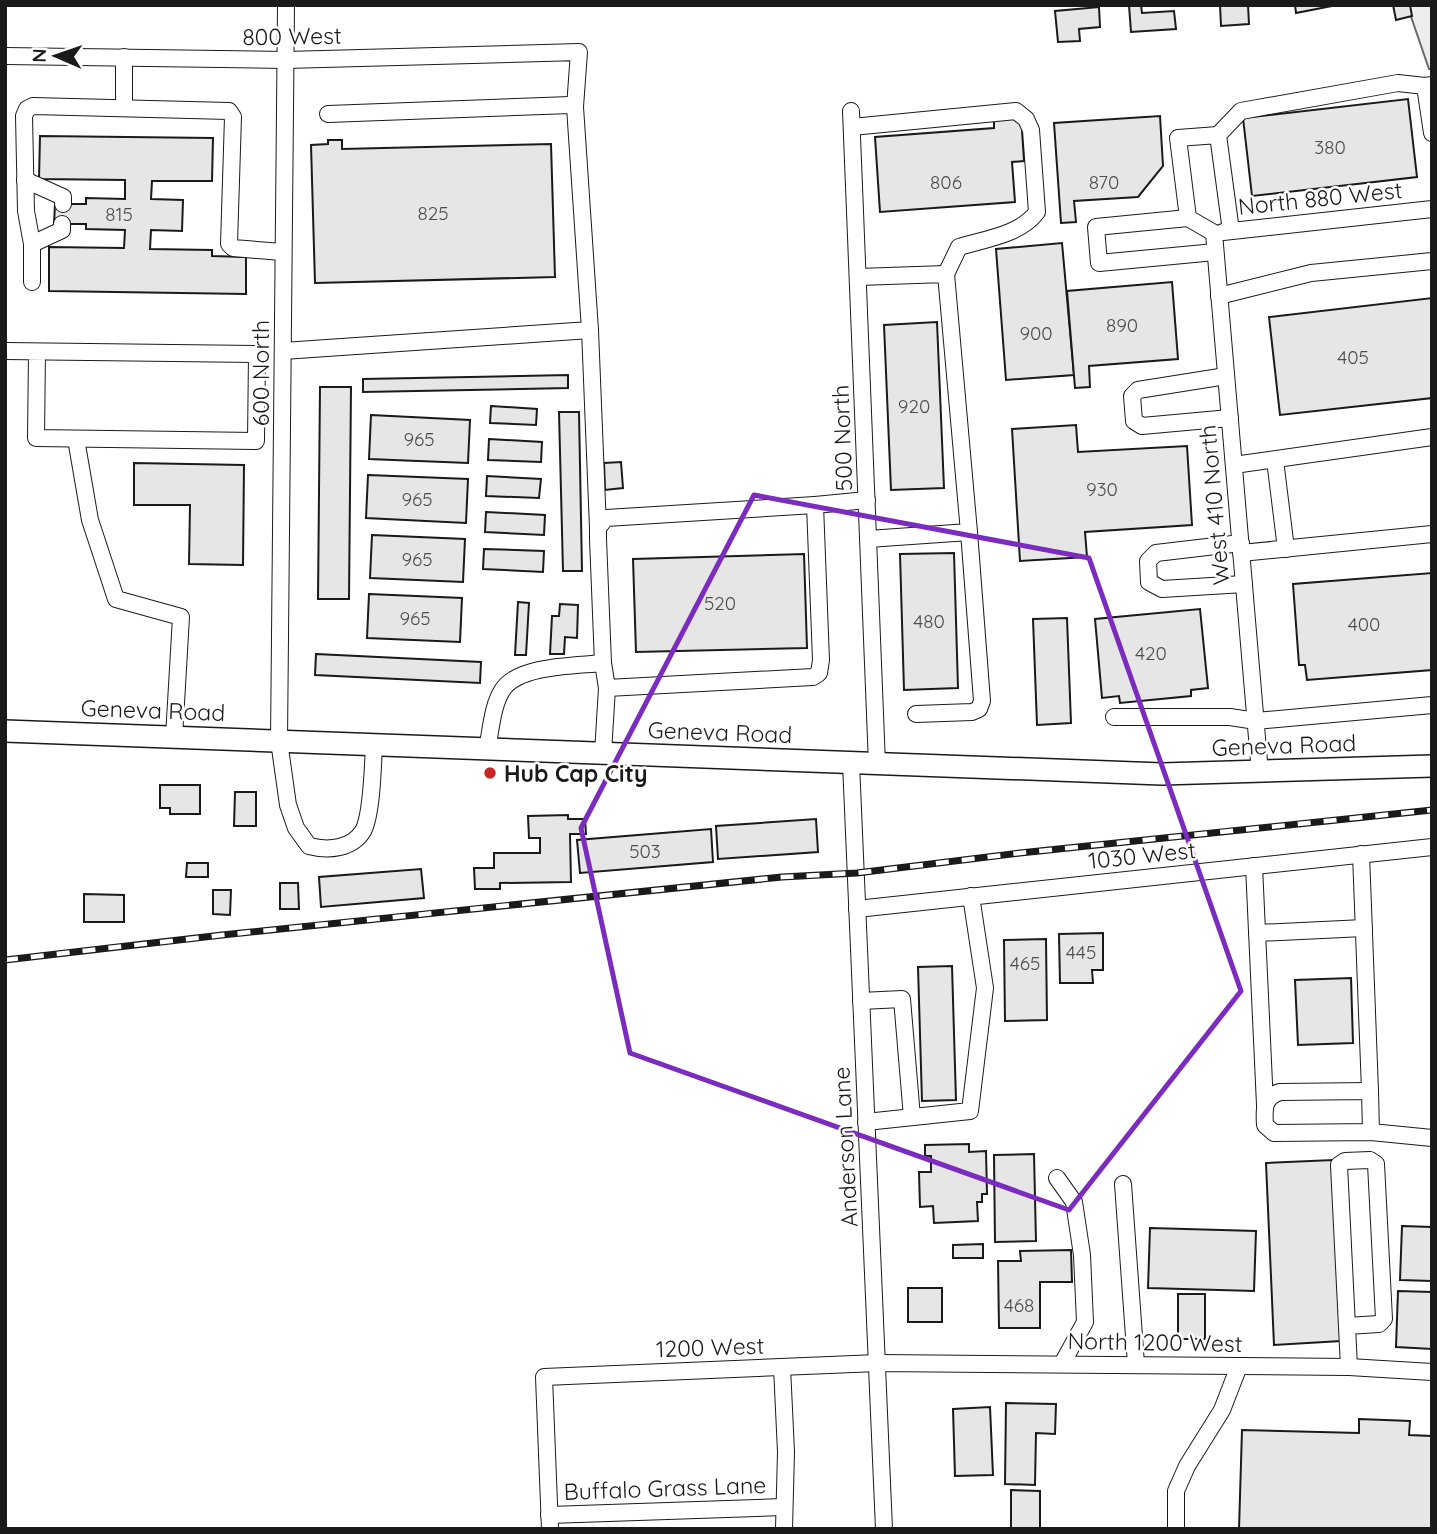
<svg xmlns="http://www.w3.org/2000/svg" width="1437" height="1534" font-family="Quicksand,sans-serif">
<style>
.built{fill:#ededed;stroke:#6a6a6a;stroke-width:2}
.building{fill:#e6e6e6;stroke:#1a1a1a;stroke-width:2}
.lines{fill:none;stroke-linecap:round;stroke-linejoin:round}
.minor-casing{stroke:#1a1a1a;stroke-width:18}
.major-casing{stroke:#1a1a1a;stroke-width:24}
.minor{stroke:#fff;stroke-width:16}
.major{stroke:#fff;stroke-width:21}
.rail-casing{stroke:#1a1a1a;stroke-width:7}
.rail{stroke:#fff;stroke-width:4.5;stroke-dasharray:13;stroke-linecap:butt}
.marked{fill:none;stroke:#7b2cbf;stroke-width:5;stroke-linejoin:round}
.poi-dot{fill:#c62828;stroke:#fff;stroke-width:2.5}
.labels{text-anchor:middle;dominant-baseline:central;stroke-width:5;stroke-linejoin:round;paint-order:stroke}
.number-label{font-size:19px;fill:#4d4d4d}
.street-label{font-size:23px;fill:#1a1a1a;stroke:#fff}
.poi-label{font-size:23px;font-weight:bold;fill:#1a1a1a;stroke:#fff;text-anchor:start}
</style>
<rect width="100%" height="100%" fill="#fff"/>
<!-- built -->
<polygon class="built" points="1407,5 1432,5 1432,69 1429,69"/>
<!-- building -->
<g class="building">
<polygon points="1129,5 1141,5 1142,13 1174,11 1176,29 1131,32"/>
<polygon points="1220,5 1248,5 1249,24 1221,26"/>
<polygon points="1295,5 1337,5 1296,13"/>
<polygon points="1393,5 1410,5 1412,16 1396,20"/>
<polygon points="1099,7 1100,27 1079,29 1080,41 1058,42 1055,11"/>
<polygon points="1408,99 1417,177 1252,196 1243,118"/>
<polygon points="1021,115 1024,161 1012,162 1015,202 880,212 875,137 994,128 994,117"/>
<polygon points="1160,116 1163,166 1138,197 1074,201 1076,222 1061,223 1054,123"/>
<polygon points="40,136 213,138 212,181 152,181 151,199 183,200 182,231 151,230 150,249 212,250 212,256 246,257 246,294 49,291 49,247 124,248 125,230 86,229 86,224 54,224 55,204 86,204 86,198 125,199 125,180 39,179"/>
<polygon points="328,140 342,140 342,149 551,144 555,277 315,283 311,145 328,144"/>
<polygon points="1062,243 1074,375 1006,380 996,249"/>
<polygon points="1172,282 1178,359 1089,366 1090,387 1075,388 1067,291"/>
<polygon points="1432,298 1432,398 1280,415 1269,317"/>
<polygon points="937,322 944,488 891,490 884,325"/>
<polygon points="568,375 568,388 363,392 363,379"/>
<polygon points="320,387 351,387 349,599 318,599"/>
<polygon points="491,406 537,409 536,425 490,423"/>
<polygon points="559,412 579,412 582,571 563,571"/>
<polygon points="371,415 470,420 468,463 369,459"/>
<polygon points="1076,425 1078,452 1187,446 1192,525 1085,532 1087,557 1020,561 1012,429"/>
<polygon points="489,439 542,442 541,462 488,460"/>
<polygon points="621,462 623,488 605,490 604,463"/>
<polygon points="134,463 244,465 243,565 189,564 190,505 134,505"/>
<polygon points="368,475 468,479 466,523 366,518"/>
<polygon points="487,476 541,479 539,498 486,496"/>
<polygon points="486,512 545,515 544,535 485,532"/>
<polygon points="372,535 465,539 463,582 370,578"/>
<polygon points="484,549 544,551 543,572 483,569"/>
<polygon points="954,553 958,688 904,690 900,554"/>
<polygon points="804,554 807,648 636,652 633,559"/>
<polygon points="1432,573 1432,670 1307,680 1305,665 1299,665 1293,584"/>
<polygon points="369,594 462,598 460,642 367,638"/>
<polygon points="518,602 529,603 526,655 515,655"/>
<polygon points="560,604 578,605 577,638 565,637 564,654 550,654 552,616 559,616"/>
<polygon points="1200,609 1208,688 1191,690 1191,696 1120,703 1119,696 1102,698 1095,619"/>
<polygon points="1067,618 1071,723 1037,725 1033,619"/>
<polygon points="316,654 481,662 480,683 315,675"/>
<polygon points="160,785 200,785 200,814 170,814 170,808 160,808"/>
<polygon points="235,792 256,792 256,826 234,826"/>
<polygon points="568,815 568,819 585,819 586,834 570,834 571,882 500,883 500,889 475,889 474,868 494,868 494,853 540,853 540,838 529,838 528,816"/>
<polygon points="816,819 818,852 718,859 716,826"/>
<polygon points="711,829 713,862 580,873 577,840"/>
<polygon points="187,863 208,863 208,877 186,877"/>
<polygon points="421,869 424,898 321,907 319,877"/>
<polygon points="280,883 298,883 299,909 280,909"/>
<polygon points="213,890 231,890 230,915 213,914"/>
<polygon points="84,894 124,895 124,922 84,922"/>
<polygon points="1103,933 1103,970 1092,970 1093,983 1060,983 1059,934"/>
<polygon points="1046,939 1047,1020 1005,1021 1004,940"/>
<polygon points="952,966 956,1100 922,1101 918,967"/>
<polygon points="1351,978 1353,1043 1298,1045 1295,980"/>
<polygon points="969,1144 969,1152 986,1151 987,1194 982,1194 982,1202 977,1202 978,1221 934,1223 933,1206 920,1207 919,1172 931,1172 931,1156 925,1156 925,1145"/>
<polygon points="1034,1154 1036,1241 995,1242 994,1155"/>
<polygon points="1333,1160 1341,1341 1274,1345 1266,1163"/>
<polygon points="1402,1226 1432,1227 1432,1281 1400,1280"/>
<polygon points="1150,1228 1256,1231 1254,1291 1148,1288"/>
<polygon points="983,1244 983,1258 953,1258 953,1245"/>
<polygon points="1071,1250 1072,1282 1040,1282 1040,1328 999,1328 998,1261 1021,1261 1020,1251"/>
<rect x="908" y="1288" width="34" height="34"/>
<polygon points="1398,1291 1432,1292 1432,1349 1396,1347"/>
<rect x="1178" y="1294" width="27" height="45"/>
<polygon points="1006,1403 1056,1404 1055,1434 1036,1433 1035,1485 1005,1484"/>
<polygon points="990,1407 993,1475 955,1476 953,1409"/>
<polygon points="1359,1419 1410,1421 1409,1435 1432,1436 1432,1529 1239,1529 1242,1430 1359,1433"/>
<polygon points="1011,1490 1040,1491 1040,1529 1011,1529"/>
</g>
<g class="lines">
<defs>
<g id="minor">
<path d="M286,5l-7,736 9,64 8,23 13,18c19,5 43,3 54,-15 9,-16 10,-67 11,-87"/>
<polyline points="5,56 286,60 579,52 575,107"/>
<polyline points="1432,85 1425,86 1432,133"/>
<polyline points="124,107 124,57"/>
<polyline points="851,111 877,764"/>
<path d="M852,127l164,-16 10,8 5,11 6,82c-17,23 -52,27 -78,35l-13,27"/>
<polyline points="1218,135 1241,111 1398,83 1425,86"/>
<polyline points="25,180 63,197 63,204"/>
<polyline points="1188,218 1096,227 1099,263 1215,252"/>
<polyline points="1223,232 1432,209"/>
<polyline points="1214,233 1260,773"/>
<polyline points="1214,233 1188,218 1178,138 1218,135 1231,231"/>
<polyline points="32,244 62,230 62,224"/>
<polyline points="858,277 946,274 969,532 868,539"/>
<polyline points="32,282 32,244 26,211 24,116 27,109 33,106 229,111 233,117 229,244 233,248 282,252"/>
<polyline points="1219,296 1311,273 1432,261"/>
<polyline points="590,330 598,528"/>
<polyline points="5,351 257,354 256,441 36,438 37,352"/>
<polyline points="283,351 590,330 575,107 571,105 328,114"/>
<polyline points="1226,376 1138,390 1132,396 1134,421 1142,426 1230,418"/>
<polyline points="76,439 90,520 116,599 181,617 174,737"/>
<polyline points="1275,460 1286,549"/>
<polyline points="1234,465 1432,437"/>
<polyline points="1241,543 1156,553 1148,561 1149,582 1162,589 1244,584"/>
<polyline points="1241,553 1432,534"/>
<polyline points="603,663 598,539 598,528 606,518 815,505"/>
<polyline points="916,714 972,712 979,709 982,701 969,532"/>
<polyline points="1114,717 1230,717 1256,721 1432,705"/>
<path d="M487,749c4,-18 5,-44 16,-60 17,-24 72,-23 100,-26l4,25 206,-11 6,-4 2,-13 -6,-155 52,-5"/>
<polyline points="603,753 607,688"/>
<polyline points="851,763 884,1529"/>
<polyline points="1361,854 1370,1091"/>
<polyline points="1254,866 1265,1105"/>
<polyline points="857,909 1432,847"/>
<polyline points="1257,933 1364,928"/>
<polyline points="861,1001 902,999 912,1117"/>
<polyline points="866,1122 970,1111 985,988 971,896"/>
<path d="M1371,1132l-1,-41 -90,1c-17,5 -16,18 -15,33l9,8 97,-1 61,6"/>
<polyline points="1057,1178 1074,1202 1082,1255 1085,1322 1062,1364"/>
<polyline points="1123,1184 1136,1364"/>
<polyline points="1347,1326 1379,1324 1384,1319 1376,1164 1370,1160 1345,1161 1339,1165 1349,1367"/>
<polyline points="782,1367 786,1452 784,1529"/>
<polyline points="549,1515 783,1507"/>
<polyline points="550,1529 544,1377 878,1363 1349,1367 1432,1372"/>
<polyline points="1176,1529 1176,1491 1187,1466 1222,1410 1239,1366"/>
</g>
<polyline id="major" points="5,731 1162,774 1432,766"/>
</defs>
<!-- minor casing -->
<use href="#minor" class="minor-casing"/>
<!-- major casing -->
<use href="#major" class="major-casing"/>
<!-- minor -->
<use href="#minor" class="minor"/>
<!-- major -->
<use href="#major" class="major"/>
<defs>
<polyline id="rail" points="5,960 222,935 782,877 857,873 1020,853 1432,810"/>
</defs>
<!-- rail casing -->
<use href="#rail" class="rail-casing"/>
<!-- rail -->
<use href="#rail" class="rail"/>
</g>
<!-- marked area -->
<path class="marked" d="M754,495l335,63 152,433 -172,219 -439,-157 -49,-225z"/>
<!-- markers -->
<circle class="poi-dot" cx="490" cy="773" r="7"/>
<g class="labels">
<!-- number labels -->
<g class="number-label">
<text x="1330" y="147">380</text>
<text x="946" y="182">806</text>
<text x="1104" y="182">870</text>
<text x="433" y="213">825</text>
<text x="119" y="214">815</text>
<text x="1122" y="325">890</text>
<text x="1036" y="333">900</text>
<text x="1353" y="357">405</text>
<text x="914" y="406">920</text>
<text x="419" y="439">965</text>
<text x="1102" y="489">930</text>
<text x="417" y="499">965</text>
<text x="417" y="559">965</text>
<text x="720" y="603">520</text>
<text x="415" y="618">965</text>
<text x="929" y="621">480</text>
<text x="1364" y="624">400</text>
<text x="1151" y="653">420</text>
<text x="645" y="851">503</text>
<text x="1081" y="952">445</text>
<text x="1025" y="963">465</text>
<text x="1019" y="1305">468</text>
</g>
<!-- street labels -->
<g class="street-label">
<text transform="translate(292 36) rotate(-1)">800 West</text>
<text transform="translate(1320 198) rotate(-6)">North 880 West</text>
<text transform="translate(260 373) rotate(-90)">600 North</text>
<text transform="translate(842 438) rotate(-92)">500 North</text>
<text transform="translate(1214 505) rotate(-95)">West 410 North</text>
<text transform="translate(153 710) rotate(2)">Geneva Road</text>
<text transform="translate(720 732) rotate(2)">Geneva Road</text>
<text transform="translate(1284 745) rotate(-2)">Geneva Road</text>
<text transform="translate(1142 855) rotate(-6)">1030 West</text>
<text transform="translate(845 1147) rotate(-93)">Anderson Lane</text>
<text transform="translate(1155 1342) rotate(1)">North 1200 West</text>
<text transform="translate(710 1347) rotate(-2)">1200 West</text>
<text transform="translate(665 1488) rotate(-2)">Buffalo Grass Lane</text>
</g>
<!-- poi labels -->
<g class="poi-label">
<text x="504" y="773">Hub Cap City</text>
</g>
</g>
<!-- border -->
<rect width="1437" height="1534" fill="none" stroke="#1a1a1a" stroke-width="14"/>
<!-- north arrow -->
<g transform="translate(56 56) rotate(272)" stroke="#ffffff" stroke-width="5" paint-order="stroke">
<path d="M0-5L12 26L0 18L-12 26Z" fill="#1a1a1a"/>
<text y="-10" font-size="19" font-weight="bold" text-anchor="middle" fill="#1a1a1a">N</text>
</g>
</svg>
